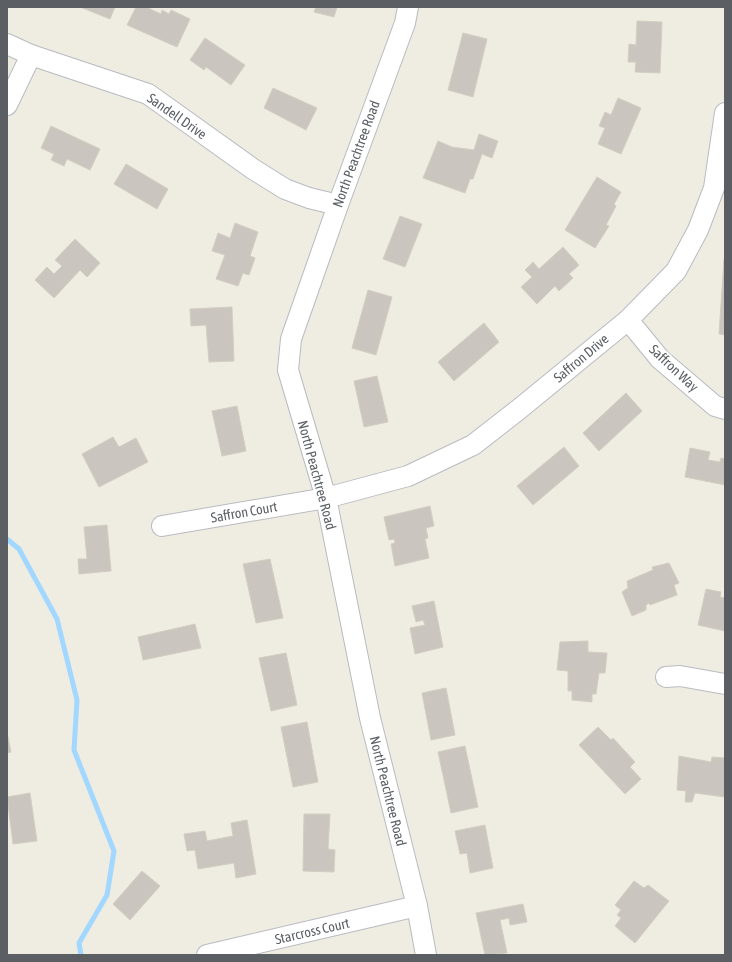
<svg xmlns="http://www.w3.org/2000/svg" width="732" height="962" font-family="'Asap Condensed',sans-serif">
<style>
.lines{fill:none;stroke-linecap:round;stroke-linejoin:round}
.stream{stroke:#a2d7ff;stroke-width:5}
.building{fill:#cac6bf;stroke:#d4cec0}
.minor-casing{stroke:#b8bbc0;stroke-width:22}
.minor{stroke:#fff;stroke-width:20}
.labels{text-anchor:middle;dominant-baseline:central;stroke-width:4;stroke-linejoin:round;paint-order:stroke}
.street-label{font-size:14px;fill:#5b5f64;stroke:#fff}
</style>
<rect width="100%" height="100%" fill="#efece2"/>
<g class="lines">
<!-- stream -->
<polyline class="stream" points="7,539 19,549 57,619 77,700 74,750 114,851 107,895 79,943 81,955"/>
</g>
<!-- building -->
<g class="building">
<polygon points="80,7 115,7 110,19"/>
<polygon points="136,7 146,7 161,14 162,10 169,14 171,10 190,19 177,47 127,25"/>
<polygon points="316,7 337,7 334,17 314,12"/>
<polygon points="637,21 662,22 660,73 635,72 636,62 628,62 629,44 636,45"/>
<polygon points="463,33 487,39 473,97 448,90"/>
<polygon points="205,38 245,65 231,85 206,67 204,70 190,60"/>
<polygon points="273,88 317,108 306,130 264,108"/>
<polygon points="618,98 641,108 621,154 598,144 605,128 599,126 605,112 611,115"/>
<polygon points="51,126 100,149 90,170 67,159 64,166 51,160 54,154 41,148"/>
<polygon points="479,134 498,141 492,158 482,154 473,179 470,179 465,193 423,178 438,141 452,147 474,150"/>
<polygon points="126,164 168,189 157,209 114,184"/>
<polygon points="597,177 621,192 614,204 616,206 606,225 609,226 595,248 565,230"/>
<polygon points="400,216 422,224 405,267 383,259"/>
<polygon points="235,223 258,232 250,256 255,258 249,275 243,273 238,286 216,279 225,255 212,251 218,233 230,238"/>
<polygon points="75,239 100,263 87,277 80,270 54,298 35,280 47,267 54,274 62,266 55,260"/>
<polygon points="563,247 579,265 569,274 573,278 559,291 555,286 537,304 521,287 532,277 525,270 533,262 539,269"/>
<polygon points="724,259 725,259 725,335 719,334"/>
<polygon points="368,290 392,297 376,355 352,348"/>
<polygon points="232,307 234,361 209,362 206,325 191,326 190,309"/>
<polygon points="484,323 499,342 454,381 438,362"/>
<polygon points="377,376 388,422 364,427 354,381"/>
<polygon points="626,393 642,411 599,451 583,433"/>
<polygon points="237,406 246,451 222,456 212,411"/>
<polygon points="113,437 119,447 136,438 148,462 99,487 82,454"/>
<polygon points="564,447 579,466 533,505 517,486"/>
<polygon points="690,448 710,452 708,460 720,462 721,458 725,459 725,485 685,477"/>
<polygon points="430,506 434,526 426,528 428,538 425,539 429,558 395,566 391,544 395,543 394,539 389,540 384,517"/>
<polygon points="107,525 111,571 79,574 78,559 87,559 84,527"/>
<polygon points="270,559 283,618 256,623 243,564"/>
<polygon points="669,563 679,583 674,585 677,595 650,605 649,603 646,605 646,610 632,616 622,592 628,588 627,581 653,570 652,567"/>
<polygon points="706,589 721,592 720,597 725,598 725,631 698,625"/>
<polygon points="434,601 443,647 415,654 410,628 425,625 423,620 416,622 412,606"/>
<polygon points="195,624 201,648 143,660 138,637"/>
<polygon points="588,641 588,652 607,653 605,673 599,673 596,694 592,694 592,702 572,700 572,691 568,691 568,671 557,670 560,642"/>
<polygon points="286,653 297,705 271,711 259,658"/>
<polygon points="446,688 455,735 431,740 422,693"/>
<polygon points="307,722 318,782 293,787 281,727"/>
<polygon points="598,727 611,740 613,738 635,762 630,767 641,779 625,794 579,745"/>
<polygon points="7,732 11,752 7,753"/>
<polygon points="465,746 478,807 451,813 438,752"/>
<polygon points="679,756 711,762 712,757 725,758 725,797 695,793 692,802 685,802 686,791 677,790"/>
<polygon points="30,793 37,841 13,844 7,797"/>
<polygon points="304,814 330,814 328,849 335,850 334,872 303,871"/>
<polygon points="247,820 256,874 236,878 234,863 198,869 195,850 187,851 184,834 205,831 207,841 233,836 231,823"/>
<polygon points="485,825 493,868 470,873 467,853 460,854 455,831"/>
<polygon points="142,871 160,886 130,920 113,904"/>
<polygon points="634,881 644,888 648,885 669,901 635,943 615,926 621,918 617,915 621,910 615,905"/>
<polygon points="523,904 527,922 510,925 509,918 500,920 507,953 485,955 476,913"/>
</g>
<g class="lines">
<defs>
<g id="minor">
<polyline points="408,7 405,23 338,205 291,339 288,370 326,498 370,718 417,906 426,955"/>
<polyline points="7,44 31,55 148,94 253,169 285,189 309,198 338,205"/>
<polyline points="7,105 31,55"/>
<polyline points="628,320 660,359 715,406 725,409"/>
<polyline points="162,526 326,498 408,476 473,445 518,410 628,320 676,271 698,230 714,188 725,113"/>
<polyline points="666,677 680,676 725,684"/>
<polyline points="207,955 417,906"/>
</g>
</defs>
<!-- minor casing -->
<use href="#minor" class="minor-casing"/>
<!-- minor -->
<use href="#minor" class="minor"/>
</g>
<g class="labels">
<!-- street labels -->
<g class="street-label">
<text transform="translate(177 116) rotate(35)">Sandell Drive</text>
<text transform="translate(356 154) rotate(-70)">North Peachtree Road</text>
<text transform="translate(581 358) rotate(-40)">Saffron Drive</text>
<text transform="translate(674 368) rotate(43)">Saffron Way</text>
<text transform="translate(317 475) rotate(75)">North Peachtree Road</text>
<text transform="translate(244 512) rotate(-10)">Saffron Court</text>
<text transform="translate(388 791) rotate(76)">North Peachtree Road</text>
<text transform="translate(312 931) rotate(-13)">Starcross Court</text>
</g>
</g>
<!-- border -->
<rect width="732" height="962" fill="none" stroke="#5b5f64" stroke-width="16"/>
</svg>
